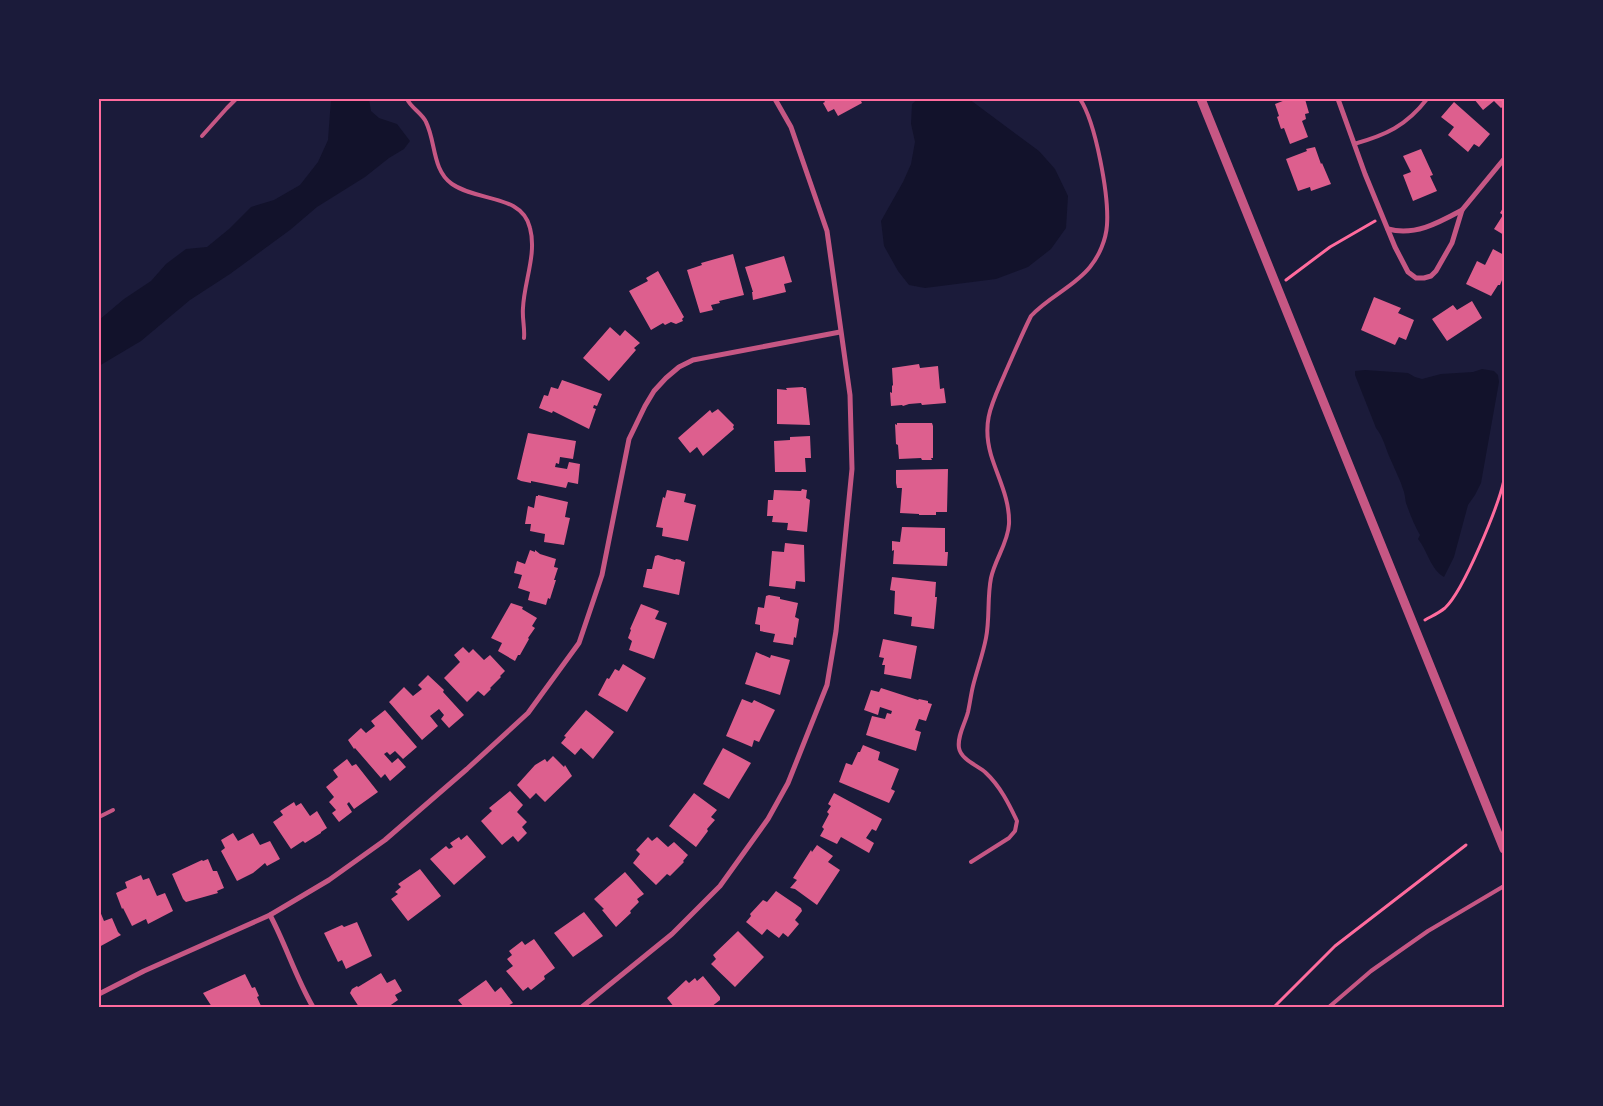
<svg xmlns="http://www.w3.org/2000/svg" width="1603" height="1106" font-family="'Roboto Serif',serif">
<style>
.water{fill:#12122b}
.building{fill:#dd5f8e}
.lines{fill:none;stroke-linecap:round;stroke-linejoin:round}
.path{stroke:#ff6b9d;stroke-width:3}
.service{stroke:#c65784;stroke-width:4}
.minor{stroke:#c65784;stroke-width:5}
.tertiary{stroke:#c65784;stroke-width:9}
.neatline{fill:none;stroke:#ff6b9d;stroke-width:2}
</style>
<rect width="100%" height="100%" fill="#1b1b3a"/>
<!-- water -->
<g class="water">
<polygon points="331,99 369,99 371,111 379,118 397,124 410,141 404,149 389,158 365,177 317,207 290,230 230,274 190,300 141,341 99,366 99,320 124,299 151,281 166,264 186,249 207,247 229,229 251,207 274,200 300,185 318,162 328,140"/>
<polygon points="918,99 969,99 1039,151 1055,169 1068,196 1066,228 1051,249 1028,267 996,279 925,288 909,285 898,271 884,246 881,221 903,182 911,164 915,142 911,124 912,104"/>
<path d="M1482,369l12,2 4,4 1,7 -18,101 -6,12 -7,10 -14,52 -10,20c-13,-7 -17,-27 -26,-38l2,-4c-6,-10 -10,-21 -14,-32 -1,-4 -1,-8 -2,-11 -4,-13 -10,-24 -15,-36 -4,-10 -6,-19 -13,-28l-21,-53v-4l10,-1 43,3 7,4 7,2 19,-5 32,-2z"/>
</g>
<!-- building -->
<g class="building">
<polygon points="823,99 860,99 862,103 838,116 834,109 828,112 823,103 825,102"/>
<polygon points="1288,99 1305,99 1309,113 1305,114 1306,119 1302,121 1308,137 1290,144 1284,128 1281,129 1277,117 1279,116 1275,104"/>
<polygon points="1474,99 1504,99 1504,106 1501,108 1494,101 1483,110"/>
<polygon points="1454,102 1490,134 1479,147 1474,144 1468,152 1448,135 1454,127 1441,117"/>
<polygon points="1315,147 1321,164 1322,163 1331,184 1311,191 1310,187 1298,191 1286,159 1307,151 1306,149"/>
<polygon points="1421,149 1433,175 1430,176 1437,191 1413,201 1403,175 1411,172 1403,156"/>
<polygon points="1504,206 1504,235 1494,229 1503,215 1500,213"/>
<polygon points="1493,249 1504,255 1504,275 1500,285 1498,285 1491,296 1466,284 1477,261 1485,265"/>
<polygon points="733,254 744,295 719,301 720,303 711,305 713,310 700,313 687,270 702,265 701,263"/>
<polygon points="784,256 792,282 784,284 786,292 753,300 752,292 753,292 745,267"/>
<polygon points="658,271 684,317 682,319 683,321 676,324 671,322 665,325 663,323 651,330 629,291 648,281 646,278"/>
<polygon points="1374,297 1401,308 1398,313 1414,320 1406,340 1399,337 1395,345 1361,330"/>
<polygon points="1472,301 1482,318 1447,341 1432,319 1453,305 1457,310"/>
<polygon points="610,327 620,336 625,330 640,343 634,348 636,350 609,381 583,358"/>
<polygon points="919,364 920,368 938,366 940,389 944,388 946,403 922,405 921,403 909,404 903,406 902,405 891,406 890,392 892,393 892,386 893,385 892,368"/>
<polygon points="562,380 602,394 597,406 594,405 593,408 596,409 589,429 553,411 552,413 539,408 544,395 548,396 551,387 558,389"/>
<polygon points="803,387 804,388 806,388 810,425 777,424 777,389 787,390 786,388"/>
<polygon points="718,409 734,425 733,427 734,429 703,456 697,447 690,453 678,438 710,410 712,413"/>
<polygon points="897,423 932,423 933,426 933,458 931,458 932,460 922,460 921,458 899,459 898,445 896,444 895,424 897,425"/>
<polygon points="528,433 576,441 573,459 560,457 559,464 556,463 555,467 567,469 569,462 580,464 578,484 568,482 566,488 531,481 531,483 521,481 517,479"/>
<polygon points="810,436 811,458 805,458 806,472 775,472 774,441 790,440 790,437"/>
<polygon points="948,469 947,512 936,512 936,515 919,515 919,514 900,513 902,488 897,488 896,483 896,470"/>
<polygon points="802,489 807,490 806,498 810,500 807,532 787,530 788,523 772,522 773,516 767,516 768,500 773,500 774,490 801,491"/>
<polygon points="667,490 686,494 684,502 696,505 688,541 662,536 663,528 656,527 663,497 665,498"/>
<polygon points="538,495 568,502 565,517 570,518 564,545 544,542 545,534 530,531 531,524 525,524 528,506 534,508 536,496 538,496"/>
<polygon points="902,527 945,528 945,552 948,552 947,566 893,564 894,550 892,551 892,541 900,542"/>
<polygon points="785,543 804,545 805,582 796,581 795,589 769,586 772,551 784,552"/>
<polygon points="530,550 535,552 535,550 540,554 556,559 554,567 558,568 554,580 556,580 550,599 548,598 546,605 528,600 530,592 518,588 522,575 514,573 517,561 525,564"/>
<polygon points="658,555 675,560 676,559 681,560 681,561 685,562 679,595 643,587 647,569 652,569 655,556"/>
<polygon points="892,577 936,582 935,597 937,597 934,629 911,626 912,617 894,614 895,591 890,590"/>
<polygon points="769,595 780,597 780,599 798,603 795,617 799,619 796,638 794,637 793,645 773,642 775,634 760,631 760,625 755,624 758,607 764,608 766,596"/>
<polygon points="511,603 523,607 522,609 537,618 532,626 535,628 528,638 529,639 520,655 518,655 515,661 498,651 502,643 491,638"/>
<polygon points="641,604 659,611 655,619 667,623 654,659 629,650 632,641 628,638 631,630 630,629"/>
<polygon points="883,639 917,646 911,679 884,674 885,665 882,665 884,658 879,657"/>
<polygon points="463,647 469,653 473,649 484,660 490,655 505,671 500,676 501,677 490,688 491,689 484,696 478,691 467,702 444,678 460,662 454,655"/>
<polygon points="756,652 770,658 771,655 790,660 780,695 745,684"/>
<polygon points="623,664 646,678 627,712 598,695 607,678 609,679 615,669 619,671"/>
<polygon points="428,675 444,690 443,692 464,715 449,728 441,719 444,715 439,709 430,716 438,726 422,740 389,702 404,687 413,696 422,689 418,685"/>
<polygon points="881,688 918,700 919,699 928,701 928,703 932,704 926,721 919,719 915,730 921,732 916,751 866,735 872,716 885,719 887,713 891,714 892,711 880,707 878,715 864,710 871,690 879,692"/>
<polygon points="742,699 752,703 754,700 775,710 759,742 754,740 752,747 726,736"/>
<polygon points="385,710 417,747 403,759 395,751 390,755 387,752 384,754 392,763 398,758 406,767 390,781 385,774 381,778 355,748 354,749 348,740 361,728 366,733 375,726 371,721"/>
<polygon points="586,710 614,732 593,759 581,748 575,755 561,743 566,737 564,736"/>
<polygon points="863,745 880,752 878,760 899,769 891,789 895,791 889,803 839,782 846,763 852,765 858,752 860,752"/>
<polygon points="723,748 751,763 729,799 703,784"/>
<polygon points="553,756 564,767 565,765 572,776 545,802 536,793 530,799 517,785 535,765 545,759 547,762"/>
<polygon points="347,759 352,766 356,764 378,792 354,809 349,802 347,804 352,812 339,822 332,813 336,810 329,802 334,797 326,787 338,777 333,770"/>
<polygon points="510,791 523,805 517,812 527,822 522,827 527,833 518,842 513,836 502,845 481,821 492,811 489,808"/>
<polygon points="694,793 717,810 711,817 715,820 707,829 708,831 696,847 669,826"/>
<polygon points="834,793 882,819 876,831 872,829 866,838 874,843 869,853 841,837 837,844 820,836 824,829 822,827 829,814 827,812 831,806 828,804"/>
<polygon points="294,802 296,806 301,803 310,816 317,811 327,828 321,832 321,833 305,843 303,841 291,849 273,822 283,815 280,811"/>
<polygon points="233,833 238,841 253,833 260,845 270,841 280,859 267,866 265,863 253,873 237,881 221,851 225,848 221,840"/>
<polygon points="467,835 486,857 454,885 430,859 446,846 449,849 453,847 450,843 459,837 461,840"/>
<polygon points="648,837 652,841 657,837 668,847 674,842 688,855 683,861 684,862 670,876 667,874 656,885 633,863 640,854 636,850"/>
<polygon points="817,845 833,856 828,862 840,870 817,905 795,889 790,888 797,880 793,878 811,850 812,852"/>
<polygon points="208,859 213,871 217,871 224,888 217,891 218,893 186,902 183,899 172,874 202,860 203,861"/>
<polygon points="420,869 441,896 408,921 391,899 398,894 395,892 401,887 398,884"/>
<polygon points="625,872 644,894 637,899 639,902 630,911 631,913 616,927 602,910 604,909 594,899"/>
<polygon points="141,875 143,880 149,878 157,896 165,893 173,911 148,924 146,919 132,926 123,908 122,909 116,893 127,888 125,882"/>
<polygon points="776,891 801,908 802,911 795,920 799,924 788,937 783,933 779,938 767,929 762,935 746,922 751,916 750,914 763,900 767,902"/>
<polygon points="99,909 104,921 112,918 118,932 121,935 99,947"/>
<polygon points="584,912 603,936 573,957 554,933"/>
<polygon points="357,922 372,956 346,969 342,960 338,962 324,933 342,925 344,927"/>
<polygon points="738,931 764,957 735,987 711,964 716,959 713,955"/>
<polygon points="534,939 555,968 544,976 545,979 531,990 528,987 523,991 506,971 513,966 507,959 512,955 509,951 522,941 525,945"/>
<polygon points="381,973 387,983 395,979 402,991 395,995 398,1000 388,1007 359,1007 350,993 352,989 357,986 358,987"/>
<polygon points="245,974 252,988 255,987 259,996 257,997 261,1006 258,1007 212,1007 203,993"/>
<polygon points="703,976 720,997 720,1000 711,1007 674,1007 667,998 686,980 689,983 695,978 697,981"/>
<polygon points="486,980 495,992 501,987 513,1003 506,1007 464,1007 458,1000"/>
</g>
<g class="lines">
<!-- path -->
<g class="path">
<polyline points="1286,280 1330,247 1375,221"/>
<path d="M1425,620c7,-4 14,-7 20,-12 19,-18 53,-101 59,-128"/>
<polyline points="1274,1007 1335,946 1466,845"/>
</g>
<!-- service -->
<g class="service">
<path d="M407,99c4,9 15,14 19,23 10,20 6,48 26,62 26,18 70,10 78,44 7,26 -6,54 -7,80 -1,10 2,20 1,30"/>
<polyline points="202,136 227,108 236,99"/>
<path d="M1354,144c32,-9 52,-18 73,-45"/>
<polyline points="99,817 113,810"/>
<path d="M971,862l38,-24 6,-7 2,-10c-8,-17 -17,-35 -31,-48 -7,-7 -25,-13 -27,-25 -2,-12 6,-24 9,-36 2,-9 3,-18 5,-26 4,-16 10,-32 13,-48 4,-20 1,-40 5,-60 4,-19 17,-35 18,-54 1,-25 -11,-46 -18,-69 -10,-35 2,-53 15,-84 8,-18 16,-37 25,-55 17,-19 43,-29 59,-49 9,-11 16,-27 17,-42 2,-29 -11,-102 -27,-126"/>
<polyline points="1329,1007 1371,971 1428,931 1504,886"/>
</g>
<!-- minor -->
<g class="minor">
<polyline points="1338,99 1365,174 1395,247 1408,272 1416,278 1424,278 1431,276 1436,271 1452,243 1462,210 1504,159"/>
<path d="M1388,229c27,7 50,-6 74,-19"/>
<path d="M270,915c16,30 26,63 43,92"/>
<polyline points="99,994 144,971 270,915 329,880 385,840 467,769 528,713 579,643 602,575 629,439 645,406 654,391 666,378 679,367 693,360 840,332"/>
<polyline points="582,1007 672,934 720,886 768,819 788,783 827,685 836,631 852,469 850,395 827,231 791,127 775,99"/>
</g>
<!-- tertiary -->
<polyline class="tertiary" points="1201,99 1504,849"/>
</g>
<!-- border -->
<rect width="1603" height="1106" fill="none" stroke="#1b1b3a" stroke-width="200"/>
<rect x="100" y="100" width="1403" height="906" class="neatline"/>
</svg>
